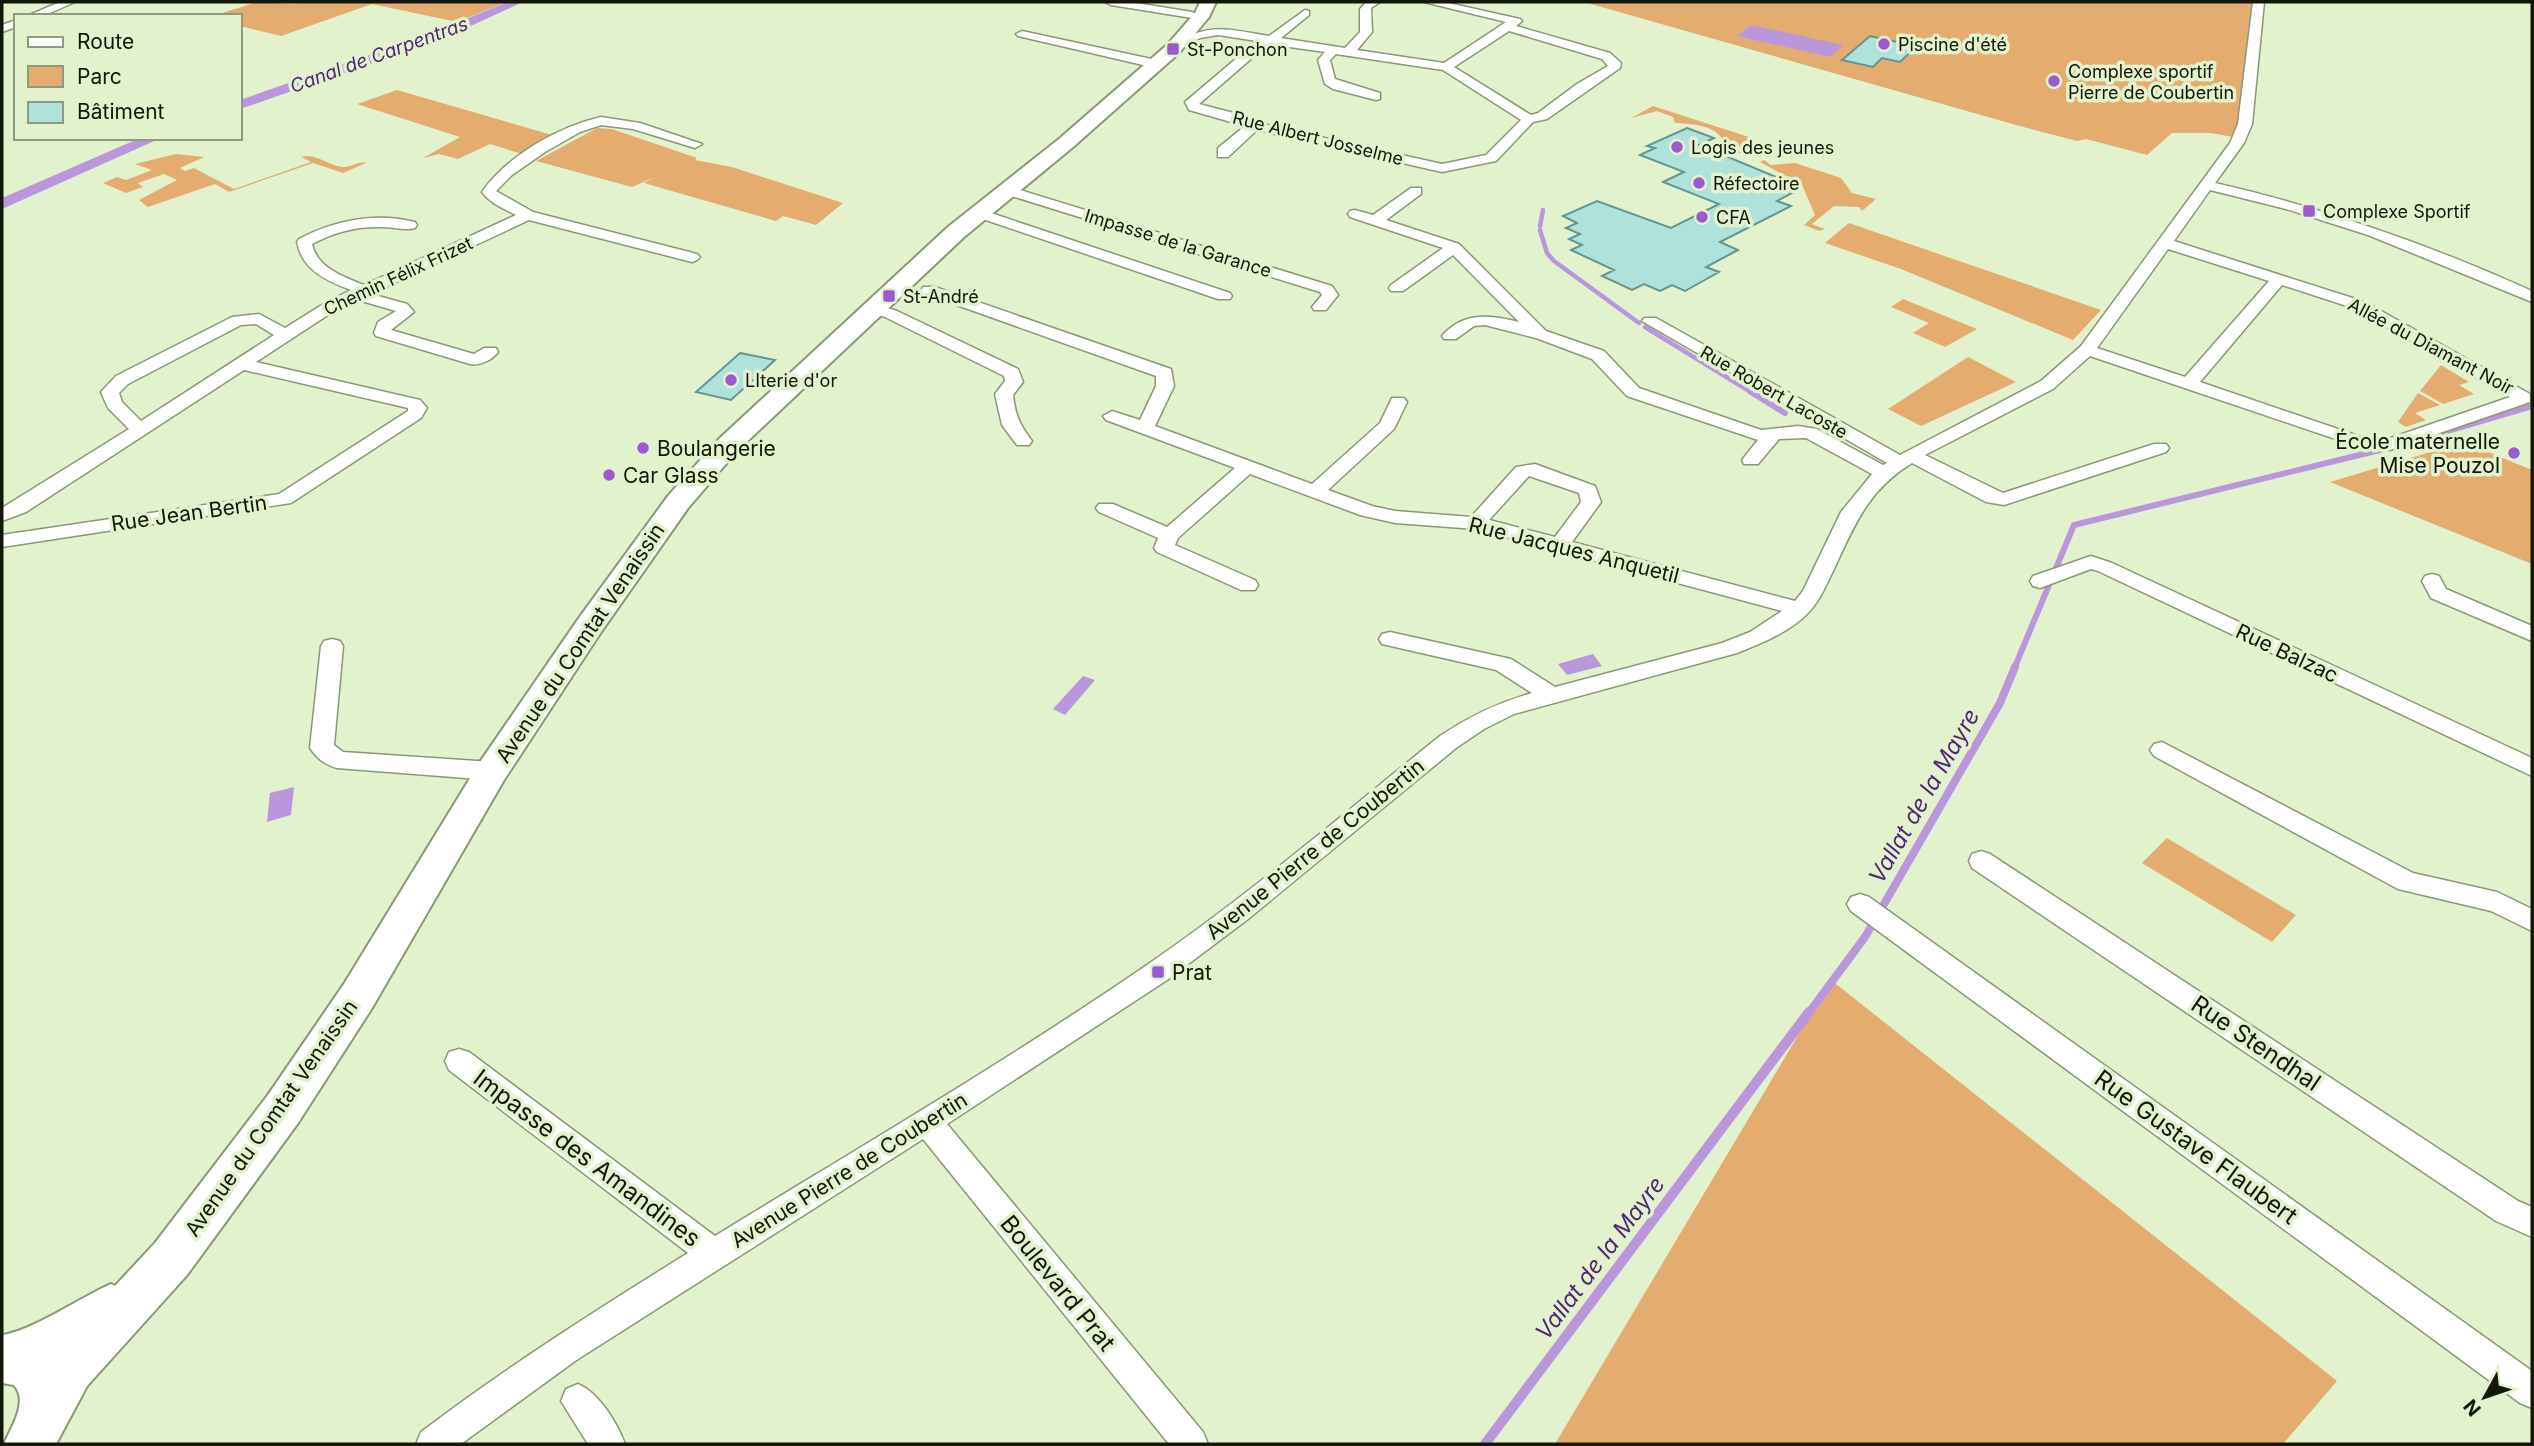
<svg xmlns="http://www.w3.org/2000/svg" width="2534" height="1446" font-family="Inter,sans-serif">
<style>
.green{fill:#e5ac6f}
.water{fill:#ba97dc}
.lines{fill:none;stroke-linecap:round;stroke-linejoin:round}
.stream-far3{stroke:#ba97dc;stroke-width:4.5}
.stream-far2{stroke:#ba97dc;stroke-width:6}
.stream-far1{stroke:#ba97dc;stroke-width:8}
.stream{stroke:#ba97dc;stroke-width:10}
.canal{fill:#ba97dc;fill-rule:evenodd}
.building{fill:#b0e2dc;stroke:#659590;stroke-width:2}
.street-casing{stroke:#899875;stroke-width:3}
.secondary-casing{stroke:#899875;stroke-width:4}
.street{fill:#fff;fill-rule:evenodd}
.secondary{fill:#fff;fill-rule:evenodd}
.poi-dot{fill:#9b5ad0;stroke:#e1f2cd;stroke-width:2.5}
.labels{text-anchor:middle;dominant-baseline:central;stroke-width:7;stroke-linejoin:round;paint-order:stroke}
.far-poi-label{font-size:18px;fill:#12170a;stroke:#e1f2cd;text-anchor:start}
.far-street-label{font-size:18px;fill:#12170a;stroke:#e1f2cd}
.far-water-label{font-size:19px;font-style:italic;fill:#532576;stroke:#e1f2cd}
.poi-label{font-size:21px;fill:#12170a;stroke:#e1f2cd;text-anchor:start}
.street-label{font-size:21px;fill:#12170a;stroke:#e1f2cd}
.water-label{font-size:23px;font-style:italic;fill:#532576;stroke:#e1f2cd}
.near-street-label{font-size:24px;fill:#12170a;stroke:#e1f2cd}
</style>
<rect width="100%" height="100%" fill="#e1f2cd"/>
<!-- green -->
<g class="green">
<polygon points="257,2 294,4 302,2 506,2 457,22 372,4 281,36 240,26 240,16 213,16"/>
<polygon points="1584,2 2252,2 2240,121 2234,137 2210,133 2172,133 2147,155 2086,139 2077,141 2016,125"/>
<polygon points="397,90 552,135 522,154 490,144 458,159 439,154 423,158 460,137 357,104"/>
<path d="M1653,106l102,33 -18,10 6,3 -2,2c-12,-5 -12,-9 -21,-18 -10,-12 -31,-12 -45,-13l-2,-6 -16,-6 -26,7z"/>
<polygon points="597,128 612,129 697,158 695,160 732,167 843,203 816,225 783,216 776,221 644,183 655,177 632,187 536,161"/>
<path d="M176,154l28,3 -24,11 5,3 9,-3 40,21 77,-27 -10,-5c15,-5 28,10 43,10 9,0 13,-6 22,-4l-23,10 -30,-10 -84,29 -14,-8 -67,23 -9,-7 38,-20 -13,-6 -26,9 5,4 -17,6 -23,-10 14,-6 9,3 26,-10 -17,-6z"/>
<polygon points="1764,160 1771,165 1795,163 1841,178 1852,193 1876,199 1862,211 1859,207 1834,206 1812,224 1825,229 1819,231 1804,225 1815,215 1802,185 1760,162"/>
<polygon points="1849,223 2101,310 2073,340 1901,269 1825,243"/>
<polygon points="1903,299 1977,329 1945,347 1913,333 1929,323 1891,307"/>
<polygon points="1968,357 2016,382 1921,426 1888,409"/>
<polygon points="2441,365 2469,382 2459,385 2474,394 2443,404 2420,391"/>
<polygon points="2418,393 2440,405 2415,413 2426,420 2406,427 2398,422"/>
<polygon points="2464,442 2532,470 2532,564 2330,482"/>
<polygon points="2167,838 2296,915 2272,942 2142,863"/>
<polygon points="1831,980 2337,1381 2283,1444 1555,1444"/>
</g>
<!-- water -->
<g class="water">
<polygon points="1751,25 1843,45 1830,57 1737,36"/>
<polygon points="1593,654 1602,666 1567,675 1558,664"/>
<polygon points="1083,676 1095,680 1065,715 1053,709"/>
<polygon points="294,787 291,815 267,822 270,793"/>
</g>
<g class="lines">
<!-- stream-far3 -->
<g class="stream-far3">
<polyline points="1540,226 1543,210"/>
<polyline points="1540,230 1547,253 1554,261 1639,323"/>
<polyline points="1645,327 1754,394"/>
</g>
<!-- stream-far2 -->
<g class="stream-far2">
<polyline points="1751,392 1785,413"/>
<polyline points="2427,437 2532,406"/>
<polyline points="2014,669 2074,525 2388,448"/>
</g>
<!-- stream-far1 -->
<polyline class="stream-far1" points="1808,1014 1865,937 2000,703 2015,667"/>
<!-- stream -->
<polyline class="stream" points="1485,1444 1809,1012"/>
<!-- canal -->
<g class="canal">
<polygon points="507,2 523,2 442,39 240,109 240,100 432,33"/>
<polygon points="140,138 161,138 2,209 2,198"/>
</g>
</g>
<!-- building -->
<g class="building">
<polygon points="1870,36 1883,39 1917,46 1900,62 1882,58 1873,67 1842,60"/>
<polygon points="1687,128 1714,138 1699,145 1781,179 1773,183 1796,191 1777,201 1791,206 1720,242 1738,250 1706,267 1719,272 1685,291 1672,285 1660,291 1644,284 1632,290 1602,276 1614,270 1571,250 1582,245 1569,239 1580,234 1566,228 1577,223 1563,216 1597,201 1671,228 1719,204 1663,182 1684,172 1640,155 1655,148 1647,146"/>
<polygon points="740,353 775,360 731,400 696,392"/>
</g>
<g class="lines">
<defs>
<g id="street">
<polygon points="60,2 75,2 43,16 27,16"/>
<polygon points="1105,2 1130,2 1192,12 1198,15 1192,18 1111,5"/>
<path d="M1366,2h14l-9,6 1,24 -15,18 87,13 62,-41 -82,-20h20l76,17 2,2 -6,5 94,27 11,10 -1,5 -73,51 -14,3 -37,39 -5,1 -49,10 -185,-42 -29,27h-10v-9l27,-22 -56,-16 -4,-8 72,-61 -39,-6 -18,3 -27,15 -6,-4 2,-3c42,-24 55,-17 100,-10l36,-26 4,1v4l-28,23 64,10 15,-16v-23zM1509,31l93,28 6,7 -31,18 -39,29 -7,2 -77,-48zM1268,44l57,8 -7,8 7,24 8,5 43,11 4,-1v-6l-45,-14 -5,-19 6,-6 107,16 78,50 -35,35 -44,9 -184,-41 -9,-6 -50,-13z"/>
<path d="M2253,2h11l-12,122 -8,19 -29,40c110,25 215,62 317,108v11l-164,-67 -82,-26 -76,-19 -36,51 191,61 165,92v8l-140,48 -19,1 -281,-95 -37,33 -128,66 78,38 151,-49h12l3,4 -3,4 -162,53 -18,-3 -74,-39c-44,27 -57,61 -78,106 -8,16 -14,32 -27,45 -19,19 -47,30 -70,39l-223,61 -30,15 -28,19 -208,171 -81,61 -220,144 256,308 5,12h-39l-246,-305 -348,222 -114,83h-45l5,-12c87,-66 174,-121 267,-179l-239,-183 -4,-9 4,-9 10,-3 10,3 246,184c145,-89 292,-175 432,-271 102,-70 196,-151 293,-229 30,-20 57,-33 92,-43l-36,-23 -114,-26 -3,-5 3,-5 8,-2 121,27 44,28 167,-44 28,-11 32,-21 -306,-82 -81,-6 -35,-8 -110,-41 -72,64 -3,7 80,35 3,5 -3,5h-14l-84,-38 -3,-4 4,-10 -59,-26 -3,-4 3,-4h14l54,23 68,-59 -129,-48 -3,-4 9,-5 28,9 16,-34v-10l-233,-83 -2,-3 2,-3h12l236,82 3,17 -19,40 157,58 68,-61 12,-25h12l3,4 -13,27 -66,61 44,16 23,5 76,6 45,-50 19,-3 60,22 6,16 -29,40 223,59 8,-10 38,-79 31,-38 -66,-36 -27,1 -21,25h-14l-2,-4 16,-20 -131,-44 -35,-37 -56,-21 -51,-13 -11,1 -18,13h-12l-2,-3c21,-25 49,-21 77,-14l-66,-67 -50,36h-12l-2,-3 2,-3 52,-37 -93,-31 -2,-3 2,-3 5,-1 18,5 38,-27h10v6l-35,26 73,24 87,87 58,20 35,37 122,42 37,-4 19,3 66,36 4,-2 -245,-142 2,-3h12l244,137 141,-74 40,-35 149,-203 8,-19zM2168,249l101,32 -84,96 -88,-29zM2282,285l71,23 157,89 -128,44h-9l-173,-59zM1529,476l50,17 2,9 -26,35 -66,-17z"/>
<polygon points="16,20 16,27 2,32 2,25"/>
<polygon points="1022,31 1156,60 1162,64 1156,68 1018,36 1016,34"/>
<path d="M601,117l39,6 62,21 -7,4 -62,-19 -32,-4 -21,7 -35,20 -33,23 -16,16 37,21 164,42 3,3 -3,3 -5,2 -163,-42 -158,74 36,10 7,8 -23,18 83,24 10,-6h12l2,4c-6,8 -18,14 -28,12l-94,-28 -2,-3 4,-11 18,-11 -38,-11 -21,9 -81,53 164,38 7,8 -6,10 -130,85 -289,44v-12l277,-41 129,-83v-3l-164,-38 -218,142 -24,9v-13l127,-79 -21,-21 -7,-16 15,-16 116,-59 27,-3 26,14 40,-25 26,-13c-24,-9 -49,-20 -54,-48l2,-3c35,-19 77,-27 116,-17l2,3 -2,3c-10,3 -22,-1 -33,-1 -25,-1 -48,5 -70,17 5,24 32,33 52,41l152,-70c-13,-7 -25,-11 -34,-23 25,-36 76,-65 119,-75zM256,324l18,11 -133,86 -19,-19 -3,-9 9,-9 113,-59z"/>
<polygon points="1007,186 1332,286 1338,295 1326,310 1314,310 1312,307 1322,295 1320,292 1002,193 1000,190"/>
<polygon points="979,209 1230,293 1232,296 1230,299 1218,299 974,216 972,213 974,210"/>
<path d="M875,304l22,7 121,58 5,13 -10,13c2,20 7,30 19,46l-3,4h-12l-15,-20 -7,-31 10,-13 -1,-5 -119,-59 -16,-5 -2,-3 2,-3z"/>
<polygon points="2091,556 2112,563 2532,758 2532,776 2098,571 2091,569 2040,588 2033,586 2030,581 2033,576"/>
<polygon points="2432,574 2439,576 2446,589 2532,626 2532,641 2431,598 2422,581 2425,576"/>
<path d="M332,639l8,2 3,5 -9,99 9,7 149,10 8,3 4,6 -4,6 -8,3 -155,-12c-11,-3 -21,-10 -27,-20l11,-102 3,-5z"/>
<polygon points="2162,742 2413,873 2497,892 2532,909 2532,931 2491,911 2398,889 2154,756 2150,750 2154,744"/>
<polygon points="1981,851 1990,854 2518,1201 2532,1207 2532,1237 2496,1221 1972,868 1969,861 1972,854"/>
<polygon points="1860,894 1869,897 2532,1371 2532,1408 2520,1403 1851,911 1847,904 1851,897"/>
<path d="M578,1384c21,9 39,39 47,60h-37l-27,-43 5,-12z"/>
</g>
<path id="secondary" d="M1200,2h16l-7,15 -30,36 -106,94 -109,90 -227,214 -49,57 -87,124 -97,148 -132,228 -74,115 -111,152 -100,111 -31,58h-52c7,-17 25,-42 10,-59l-12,-2v-48c30,-4 79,-38 109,-51l4,2 40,-43 113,-148 76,-111 136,-222 99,-144 89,-122 51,-57 229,-212 111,-88 108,-94 28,-32z"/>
</defs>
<!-- street casing -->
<use href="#street" class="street-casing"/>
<!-- secondary casing -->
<use href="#secondary" class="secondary-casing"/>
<!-- street -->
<use href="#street" class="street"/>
<!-- secondary -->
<use href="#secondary" class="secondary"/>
</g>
<!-- markers -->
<g class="poi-dot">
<circle cx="1884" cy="44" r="7"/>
<rect x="1166" y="42" width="14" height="14" rx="3.5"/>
<circle cx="2054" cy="81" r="7"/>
<circle cx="1677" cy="147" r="7"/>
<circle cx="1699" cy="183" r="7"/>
<rect x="2302" y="204" width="14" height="14" rx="3.5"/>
<circle cx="1702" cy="217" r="7"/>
<rect x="882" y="289" width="14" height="14" rx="3.5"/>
<circle cx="731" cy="380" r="7"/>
<circle cx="643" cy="448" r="7"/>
<circle cx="2514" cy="453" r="7"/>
<circle cx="609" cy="475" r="7"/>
<rect x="1151" y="965" width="14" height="14" rx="3.5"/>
</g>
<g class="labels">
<!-- far-poi labels -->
<g class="far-poi-label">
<text x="1898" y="44">Piscine d'été</text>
<text x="1187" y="49">St-Ponchon</text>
<text x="2068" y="71">Complexe sportif<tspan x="2068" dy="21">Pierre de Coubertin</tspan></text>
<text x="1691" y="147">Logis des jeunes</text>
<text x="1713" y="183">Réfectoire</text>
<text x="2323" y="211">Complexe Sportif</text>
<text x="1716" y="217">CFA</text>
<text x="903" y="296">St-André</text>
<text x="745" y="380">LIterie d'or</text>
</g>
<!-- far-street labels -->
<g class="far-street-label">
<text transform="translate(1318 138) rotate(14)">Rue Albert Josselme</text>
<text transform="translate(1178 243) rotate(17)">Impasse de la Garance</text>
<text transform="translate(398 276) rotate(-25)">Chemin Félix Frizet</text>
<text transform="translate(2431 346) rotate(28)">Allée du Diamant Noir</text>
<text transform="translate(1774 392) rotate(30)">Rue Robert Lacoste</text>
</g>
<!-- far-water labels -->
<g class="far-water-label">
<text transform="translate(379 55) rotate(-20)">Canal de Carpentras</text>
</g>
<!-- poi labels -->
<g class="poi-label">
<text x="2500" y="441" text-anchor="end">École maternelle<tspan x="2500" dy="24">Mise Pouzol</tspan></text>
<text x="657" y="448">Boulangerie</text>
<text x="623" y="475">Car Glass</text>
<text x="1172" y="972">Prat</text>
</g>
<!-- street labels -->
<g class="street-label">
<text transform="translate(189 513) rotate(-8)">Rue Jean Bertin</text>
<text transform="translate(1574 550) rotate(14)">Rue Jacques Anquetil</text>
<text transform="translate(580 643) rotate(-56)">Avenue du Comtat Venaissin</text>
<text transform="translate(2287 653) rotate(25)">Rue Balzac</text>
<text transform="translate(1315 849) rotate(-39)">Avenue Pierre de Coubertin</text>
<text transform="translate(271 1118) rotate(-55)">Avenue du Comtat Venaissin</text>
<text transform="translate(849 1170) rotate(-32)">Avenue Pierre de Coubertin</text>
</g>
<!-- water labels -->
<g class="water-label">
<text transform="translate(1924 796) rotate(-60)">Vallat de la Mayre</text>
<text transform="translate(1600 1258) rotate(-53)">Vallat de la Mayre</text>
</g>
<!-- near-street labels -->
<g class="near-street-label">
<text transform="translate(2256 1043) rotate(34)">Rue Stendhal</text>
<text transform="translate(2196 1147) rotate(36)">Rue Gustave Flaubert</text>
<text transform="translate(587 1158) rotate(37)">Impasse des Amandines</text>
<text transform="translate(1058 1283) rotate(51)">Boulevard Prat</text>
</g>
</g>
<!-- border -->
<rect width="2534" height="1446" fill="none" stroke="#12170a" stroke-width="7"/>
<!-- legend -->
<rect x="14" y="14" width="228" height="126" fill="#e1f2cd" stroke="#8e9a7f" stroke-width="2"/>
<rect x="28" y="37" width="35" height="10" fill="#ffffff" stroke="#8e9a7f" stroke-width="2"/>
<text x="77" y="49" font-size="21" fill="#12170a">Route</text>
<rect x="28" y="66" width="35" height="21" fill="#e5ac6f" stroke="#8e9a7f" stroke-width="2"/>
<text x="77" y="84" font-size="21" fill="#12170a">Parc</text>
<rect x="28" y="102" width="35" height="21" fill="#b0e2dc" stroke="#8e9a7f" stroke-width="2"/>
<text x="77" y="119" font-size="21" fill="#12170a">Bâtiment</text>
<!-- north arrow -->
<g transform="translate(2485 1397) rotate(230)" stroke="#e1f2cd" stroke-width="5" paint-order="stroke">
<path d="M0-5L12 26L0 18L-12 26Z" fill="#12170a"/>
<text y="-10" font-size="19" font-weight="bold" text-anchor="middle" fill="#12170a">N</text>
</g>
</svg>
